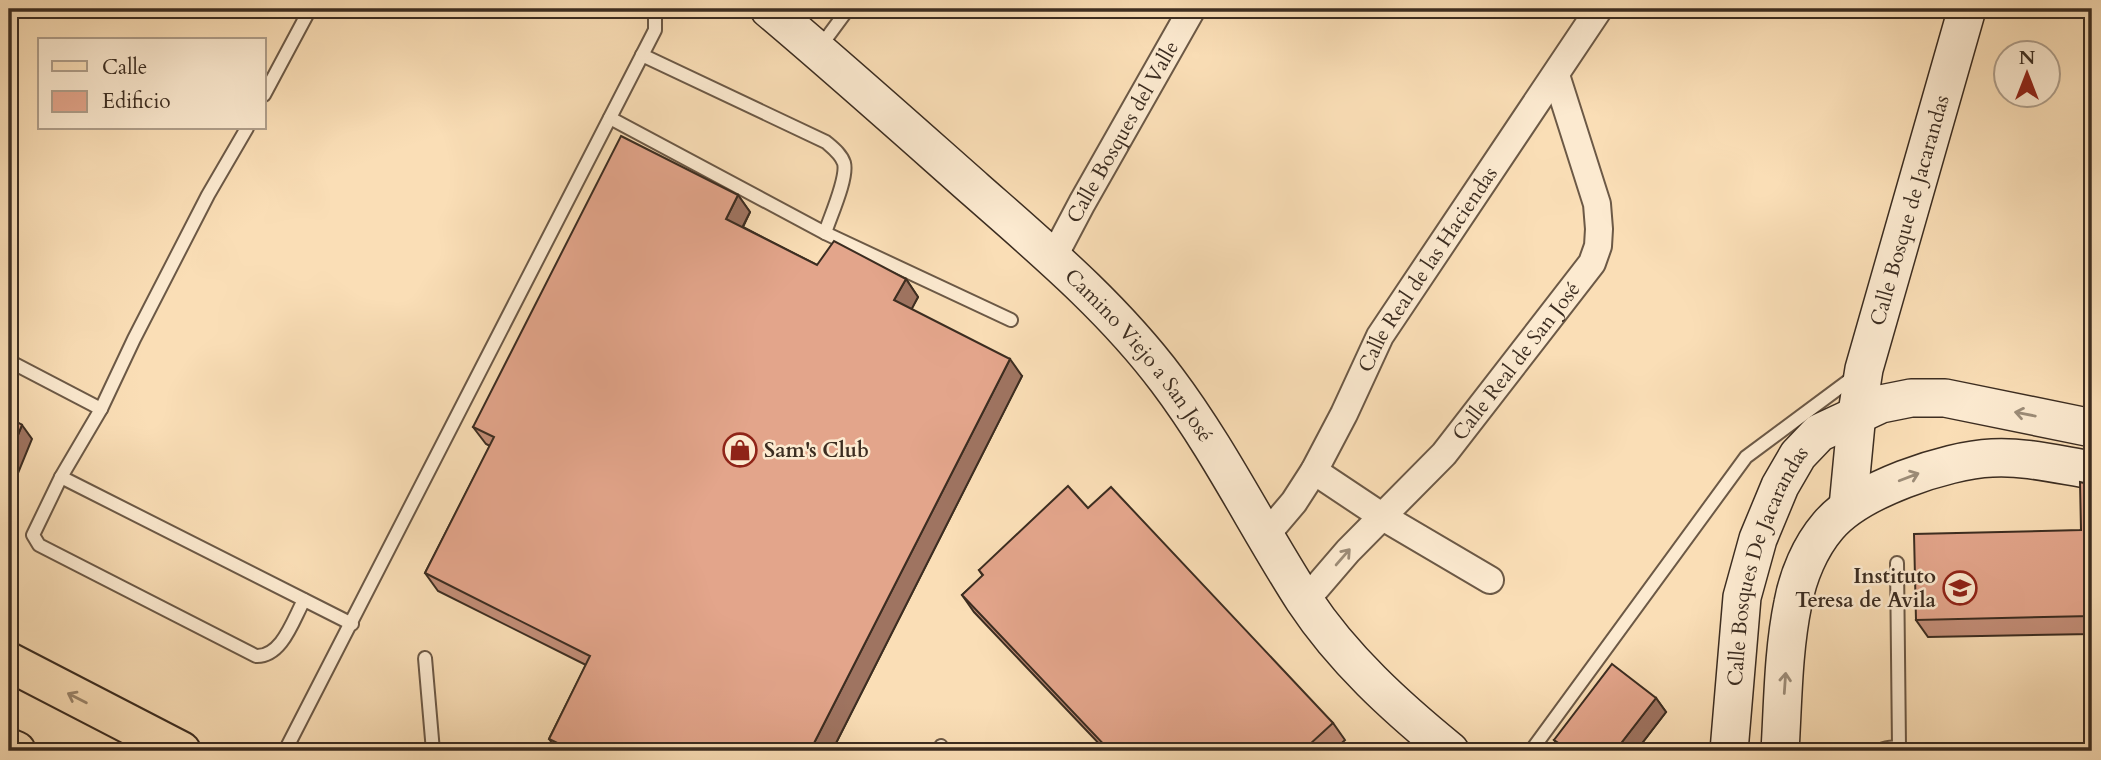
<svg xmlns="http://www.w3.org/2000/svg" width="2101" height="760" font-family="Cardo,serif">
<style>
.lines{fill:none;stroke-linecap:round;stroke-linejoin:round}
.lane-casing{stroke:#6c5946;stroke-width:16}
.street-casing{stroke:#6c5946;stroke-width:30}
.secondary-casing{stroke:#3c2d21;stroke-width:40}
.primary-casing{stroke:#3c2d21;stroke-width:42}
.lane{stroke:#fcead0;stroke-width:12}
.street{stroke:#fcead0;stroke-width:26}
.secondary{stroke:#fcead0;stroke-width:37}
.primary{stroke:#fadeb6;stroke-width:38}
.wall{fill:#c38e78;stroke:#3c2d21;stroke-width:2}
.shaded-wall{fill:#9f7461;stroke:#3c2d21;stroke-width:2}
.building{fill:#e3a58b;stroke:#3c2d21;stroke-width:2}
.oneway{stroke:#9c8c78}
.oneway2{stroke:#9b866c}
.labels{text-anchor:middle;dominant-baseline:central;stroke-width:5;stroke-linejoin:round;paint-order:stroke}
.street-label{font-size:21px;fill:#3c2d21;stroke:#fcead0}
.poi-label{font-size:21px;font-weight:bold;fill:#3c2d21;stroke:#fcead0;text-anchor:start}
</style>
<rect width="100%" height="100%" fill="#fadeb6"/>
<filter id="stains"><feTurbulence type="fractalNoise" baseFrequency=".00286" numOctaves="4"/><feColorMatrix values="0 0 0 0 .2 0 0 0 0 .09 0 0 0 0 .02 0 0 0 .5 -.17"/></filter>
<radialGradient id="worn" r=".72"><stop offset=".6" stop-color="#630" stop-opacity="0"/><stop offset="1" stop-color="#630" stop-opacity=".3"/></radialGradient>
<g class="lines">
<defs>
<g id="lane">
<polyline points="820,47 848,9"/>
<polyline points="264,95 310,9"/>
<path d="M610,118l215,115c5,-16 23,-55 19,-70 -3,-9 -11,-15 -18,-21l-184,-87"/>
<path d="M247,128l-39,67 -74,144 -33,70 -40,68 -28,58 6,10 217,111c26,1 37,-36 48,-56"/>
<polyline points="825,233 1011,320"/>
<polyline points="9,361 101,409"/>
<polyline points="61,477 352,624"/>
<polyline points="1897,563 1899,747"/>
<polyline points="425,658 433,751"/>
<polyline points="285,751 655,30 655,12 653,9"/>
<polyline points="938,751 941,746"/>
<polyline points="1531,751 1746,457 1855,376"/>
<path d="M1879,751c11,-5 19,-4 31,0"/>
</g>
<g id="street">
<path id="s1" d="M1053,258l29,-55 110,-194"/>
<polyline points="1314,471 1383,517 1490,580"/>
<path id="s2" d="M1266,535l28,-33 20,-31 30,-57 36,-78 219,-327"/>
<path id="s3" d="M1305,601l43,-50 96,-97 148,-191 6,-17 1,-17 -2,-25 -41,-129"/>
</g>
<g id="secondary">
<path id="s4" d="M769,9c70,59 138,120 207,181 67,59 137,118 191,190 52,69 90,147 137,220 39,59 92,107 146,151"/>
<path id="s5" d="M1848,507l9,-94 7,-44 103,-360"/>
<path id="s6" d="M1729,751l13,-154 16,-58 22,-53 18,-31 21,-22 62,-29 30,-6h34l147,30"/>
<path d="M1780,751c3,-49 3,-100 13,-148 5,-27 17,-56 35,-77 30,-36 118,-66 164,-68 32,-2 68,7 100,12"/>
</g>
<g id="primary">
<polyline points="9,662 181,751"/>
<polyline points="9,748 16,751"/>
</g>
</defs>
<!-- lane casing -->
<use href="#lane" class="lane-casing"/>
<!-- street casing -->
<use href="#street" class="street-casing"/>
<!-- secondary casing -->
<use href="#secondary" class="secondary-casing"/>
<!-- primary casing -->
<use href="#primary" class="primary-casing"/>
<!-- lane -->
<use href="#lane" class="lane"/>
<!-- street -->
<use href="#street" class="street"/>
<!-- secondary -->
<use href="#secondary" class="secondary"/>
<!-- primary -->
<use href="#primary" class="primary"/>
</g>
<!-- wall -->
<g class="wall">
<polygon points="738,195 750,212 743,227 817,265 906,279 918,297 911,309 1022,376 832,751 558,751 549,739 586,665 438,591 425,573 490,446 486,444 473,427"/>
<polygon points="2092,485 2092,634 1928,637 1916,620 2081,530"/>
<polygon points="1088,508 1333,723 1345,740 1333,751 1106,751 974,612 962,595 983,576 979,570"/>
<polygon points="1656,698 1666,712 1636,751 1562,751 1554,740"/>
</g>
<!-- shaded-wall -->
<g class="shaded-wall">
<polygon points="738,195 750,212 738,236 726,219"/>
<polygon points="906,279 918,297 907,318 894,300"/>
<polygon points="1010,359 1022,376 832,751 810,751"/>
<polygon points="22,425 32,439 9,495 9,457"/>
<polygon points="1656,698 1666,712 1636,751 1615,751"/>
</g>
<!-- building -->
<g class="building">
<polygon points="621,136 738,195 726,219 817,265 834,241 906,279 894,300 1010,359 810,751 574,751 549,739 590,656 425,573 494,437 473,427"/>
<polygon points="9,417 22,425 9,457"/>
<polygon points="2080,482 2092,485 2092,616 1916,620 1914,534 2081,530"/>
<polygon points="1068,486 1088,508 1111,487 1333,723 1310,744 1316,751 1110,751 962,595 983,575 979,570"/>
<polygon points="1612,664 1656,698 1615,751 1570,751 1554,740"/>
</g>
<!-- one-way arrows -->
<defs><path id="oneway-shaft" d="M-6 0H5M1.5-3L5.5 0L1.5 3" fill="none" stroke-width="1.6" stroke-linecap="round" stroke-linejoin="round" transform="scale(1.75)"/></defs>
<g class="oneway">
<use href="#oneway-shaft" transform="translate(2025 414) rotate(-169)"/>
<use href="#oneway-shaft" transform="translate(1909 477) rotate(-21)"/>
<use href="#oneway-shaft" transform="translate(1343 557) rotate(-49)"/>
<use href="#oneway-shaft" transform="translate(1785 683) rotate(-86)"/>
</g>
<use class="oneway2" href="#oneway-shaft" transform="translate(77 698) rotate(-153)"/>
<!-- icons -->
<defs>
<symbol id="shop-ring" viewBox="-11 -11 22 22"><circle r="9.5" fill="#fcead0" stroke="#8f2418" stroke-width="1.5"/><path d="M-5-2.5h2.3a2.7 3.5 0 0 1 5.4 0H5L5.5 6h-11ZM-1.5-2.5h3a1.5 2.3 0 0 0-3 0Z" fill="#8f2418"/></symbol>
<symbol id="school-ring" viewBox="-11 -11 22 22"><circle r="9.5" fill="#fcead0" stroke="#8f2418" stroke-width="1.5"/><path d="M0-5L7-2L0 1L-7-2ZM-4 1L0 2.5L4 1V4Q0 6-4 4Z" fill="#8f2418"/></symbol>
</defs>
<g fill-rule="evenodd">
<use href="#shop-ring" x="721" y="431" width="38" height="38"/>
<use href="#school-ring" x="1941" y="569" width="38" height="38"/>
</g>
<g class="labels">
<!-- street labels -->
<g class="street-label">
<text stroke="none"><textPath href="#s1" startOffset="144">Calle Bosques del Valle</textPath></text>
<text stroke="none"><textPath href="#s5" startOffset="304">Calle Bosque de Jacarandas</textPath></text>
<text stroke="none"><textPath href="#s2" startOffset="312">Calle Real de las Haciendas</textPath></text>
<text stroke="none"><textPath href="#s4" startOffset="508">Camino Viejo a San José</textPath></text>
<text stroke="none"><textPath href="#s3" startOffset="320">Calle Real de San José</textPath></text>
<text stroke="none"><textPath href="#s6" startOffset="191">Calle Bosques De Jacarandas</textPath></text>
</g>
<!-- poi labels -->
<g class="poi-label">
<text x="764" y="450">Sam's Club</text>
<text x="1936" y="576" text-anchor="end">Instituto<tspan x="1936" dy="24">Teresa de Avila</tspan></text>
</g>
</g>
<!-- margin -->
<rect width="2101" height="760" fill="none" stroke="#fadeb6" stroke-width="35"/>
<rect x="10" y="10" width="2080" height="739" fill="none" stroke="#3c2d21" stroke-width="3.5"/>
<rect x="18" y="18" width="2066" height="725" fill="none" stroke="#3c2d21" stroke-width="2"/>
<!-- legend -->
<rect x="38" y="38" width="228" height="91" fill="#fcead0" stroke="#af9e8a" stroke-width="2"/>
<rect x="52" y="61" width="35" height="10" fill="#fadeb6" stroke="#af9e8a" stroke-width="2"/>
<text x="102" y="74" font-size="21" fill="#3c2d21">Calle</text>
<rect x="52" y="91" width="35" height="21" fill="#e3a58b" stroke="#af9e8a" stroke-width="2"/>
<text x="102" y="108" font-size="21" fill="#3c2d21">Edificio</text>
<!-- north arrow -->
<g transform="translate(2027 74)"><circle r="33" fill="#fcead0" stroke="#af9e8a" stroke-width="2"/>
<path d="M0-5L12 26L0 18L-12 26Z" fill="#8f2418"/>
<text y="-10" font-size="19" font-weight="bold" text-anchor="middle" fill="#3c2d21">N</text>
</g>
<rect width="100%" height="100%" filter="url(#stains)"/>
<rect width="100%" height="100%" fill="url(#worn)"/>
</svg>
